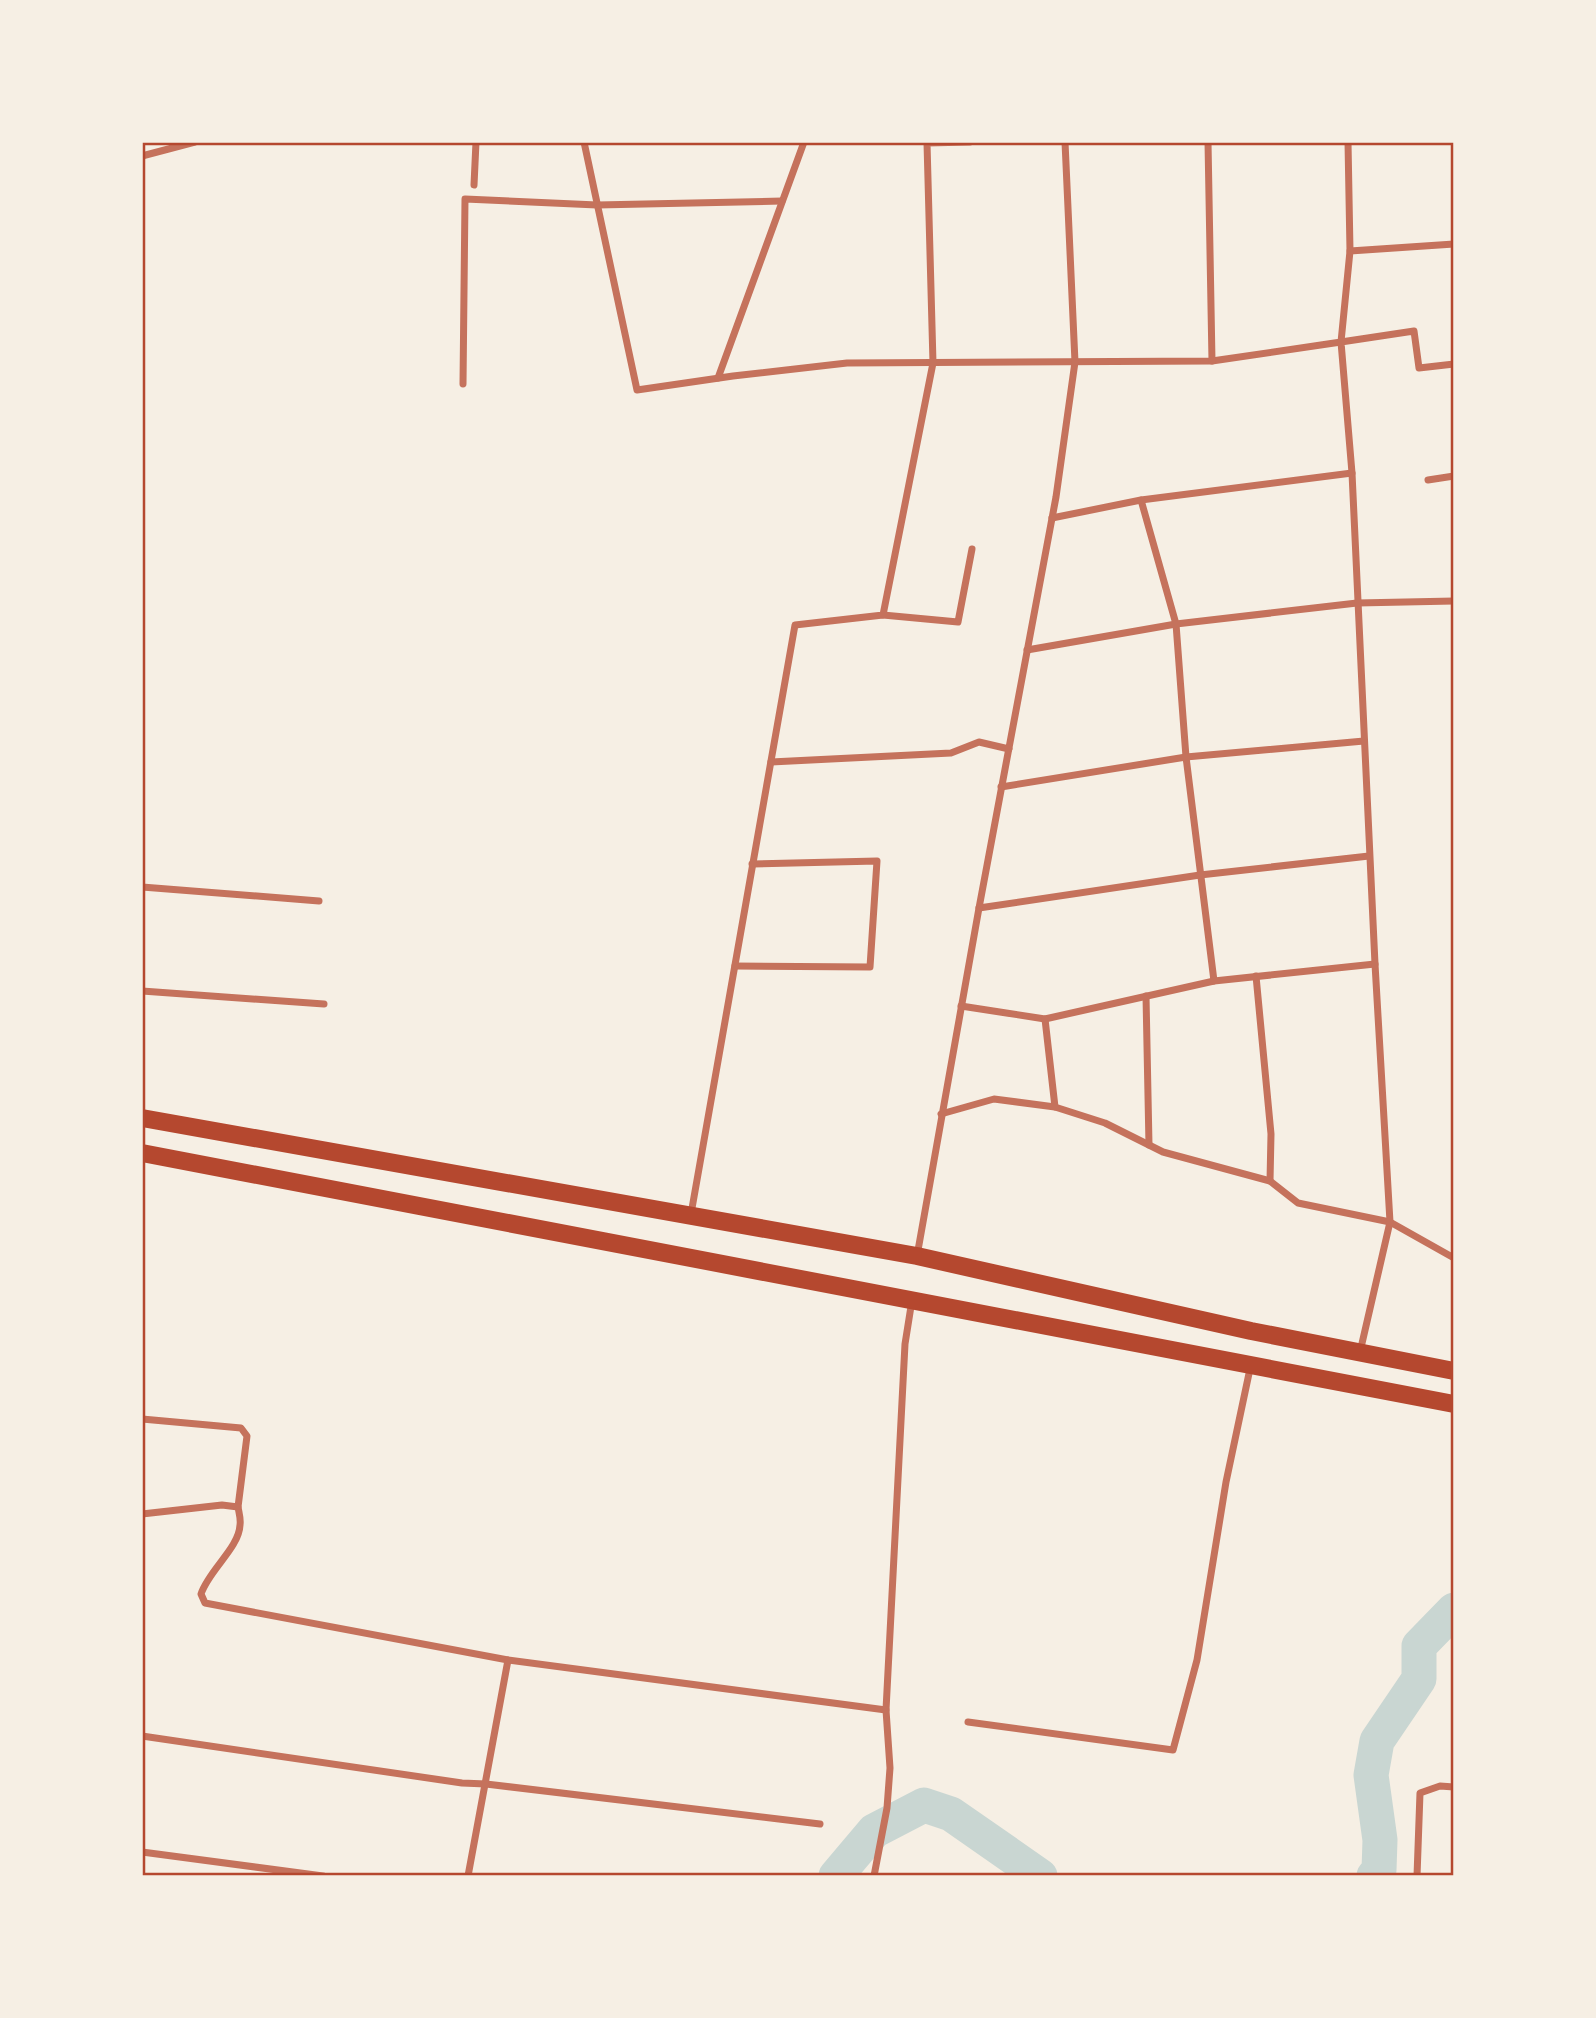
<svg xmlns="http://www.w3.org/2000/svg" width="1596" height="2018" font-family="'Open Sans',sans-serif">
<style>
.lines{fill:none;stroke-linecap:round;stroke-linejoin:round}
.river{stroke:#c9d6d2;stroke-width:35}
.minor{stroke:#c5725c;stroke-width:7}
.trunk{stroke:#b5482f;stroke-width:18}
.neatline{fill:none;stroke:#b5482f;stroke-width:2.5}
</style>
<rect width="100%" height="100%" fill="#f6efe4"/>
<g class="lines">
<!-- river -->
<g class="river">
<polyline points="836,1876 874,1831 924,1805 951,1814 1040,1876"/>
<polyline points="1374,1876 1379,1870 1380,1840 1371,1775 1377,1741 1419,1679 1419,1646 1454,1610"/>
</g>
<!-- minor -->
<g class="minor">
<polyline points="584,142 637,390 733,376 847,363 1212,361 1341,342 1350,251 1348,142"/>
<polyline points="1208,142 1212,361"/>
<polyline points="142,156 195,142"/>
<polyline points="474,185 476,142"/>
<polyline points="1350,251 1454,244"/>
<polyline points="718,378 804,142"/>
<polyline points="463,384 465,199 597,205 782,201"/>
<polyline points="1428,480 1454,476"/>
<polyline points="1141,500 1176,624 1186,757 1214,981"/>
<polyline points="1052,518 1141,500 1352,473"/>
<polyline points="883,615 958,622 972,549"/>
<polyline points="1027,650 1176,624 1357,603 1454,601"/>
<polyline points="771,762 951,753 979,742 1009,749"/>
<polyline points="1001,787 1186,757 1364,741"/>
<polyline points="142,887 319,901"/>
<polyline points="979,908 1200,875 1369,856"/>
<polyline points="735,966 870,967 877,861 752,864"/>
<polyline points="1256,976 1271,1134 1270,1181"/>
<polyline points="142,991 324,1004"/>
<polyline points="1146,996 1149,1145"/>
<polyline points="961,1006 1045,1019 1214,981 1375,964"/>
<polyline points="1045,1019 1055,1107 1105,1123 1163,1152 1270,1181 1298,1203 1390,1222 1454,1258"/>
<polyline points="941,1114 994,1099 1055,1107"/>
<polyline points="691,1214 795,625 883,615 933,363 927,143 970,142"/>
<polyline points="917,1256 979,908 1056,497 1075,362 1065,142"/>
<polyline points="1360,1352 1390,1222 1375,964 1352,473 1341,342 1414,331 1419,368 1454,364"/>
<polyline points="142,1419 241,1428 247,1436 238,1507"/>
<path d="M142,1514l80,-9 16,2c1,6 3,12 2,18 -1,23 -31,45 -39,69l4,9 303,57 378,50 19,-366 7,-44"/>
<polyline points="968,1722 1173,1750 1197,1660 1226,1482 1251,1364"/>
<polyline points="142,1736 462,1783 486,1784 820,1824"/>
<polyline points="142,1852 323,1876"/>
<polyline points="468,1876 508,1660"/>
<polyline points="874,1876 887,1808 890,1768 886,1710"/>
<polyline points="1417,1876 1420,1793 1440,1786 1454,1787"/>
</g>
<!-- trunk -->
<g class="trunk">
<polyline points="142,1118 917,1256 1251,1331 1454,1371"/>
<polyline points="142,1153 1454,1404"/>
</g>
</g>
<!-- border -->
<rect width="1596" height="2018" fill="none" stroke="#f6efe4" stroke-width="287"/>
<rect x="144" y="144" width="1308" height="1730" class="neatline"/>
</svg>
